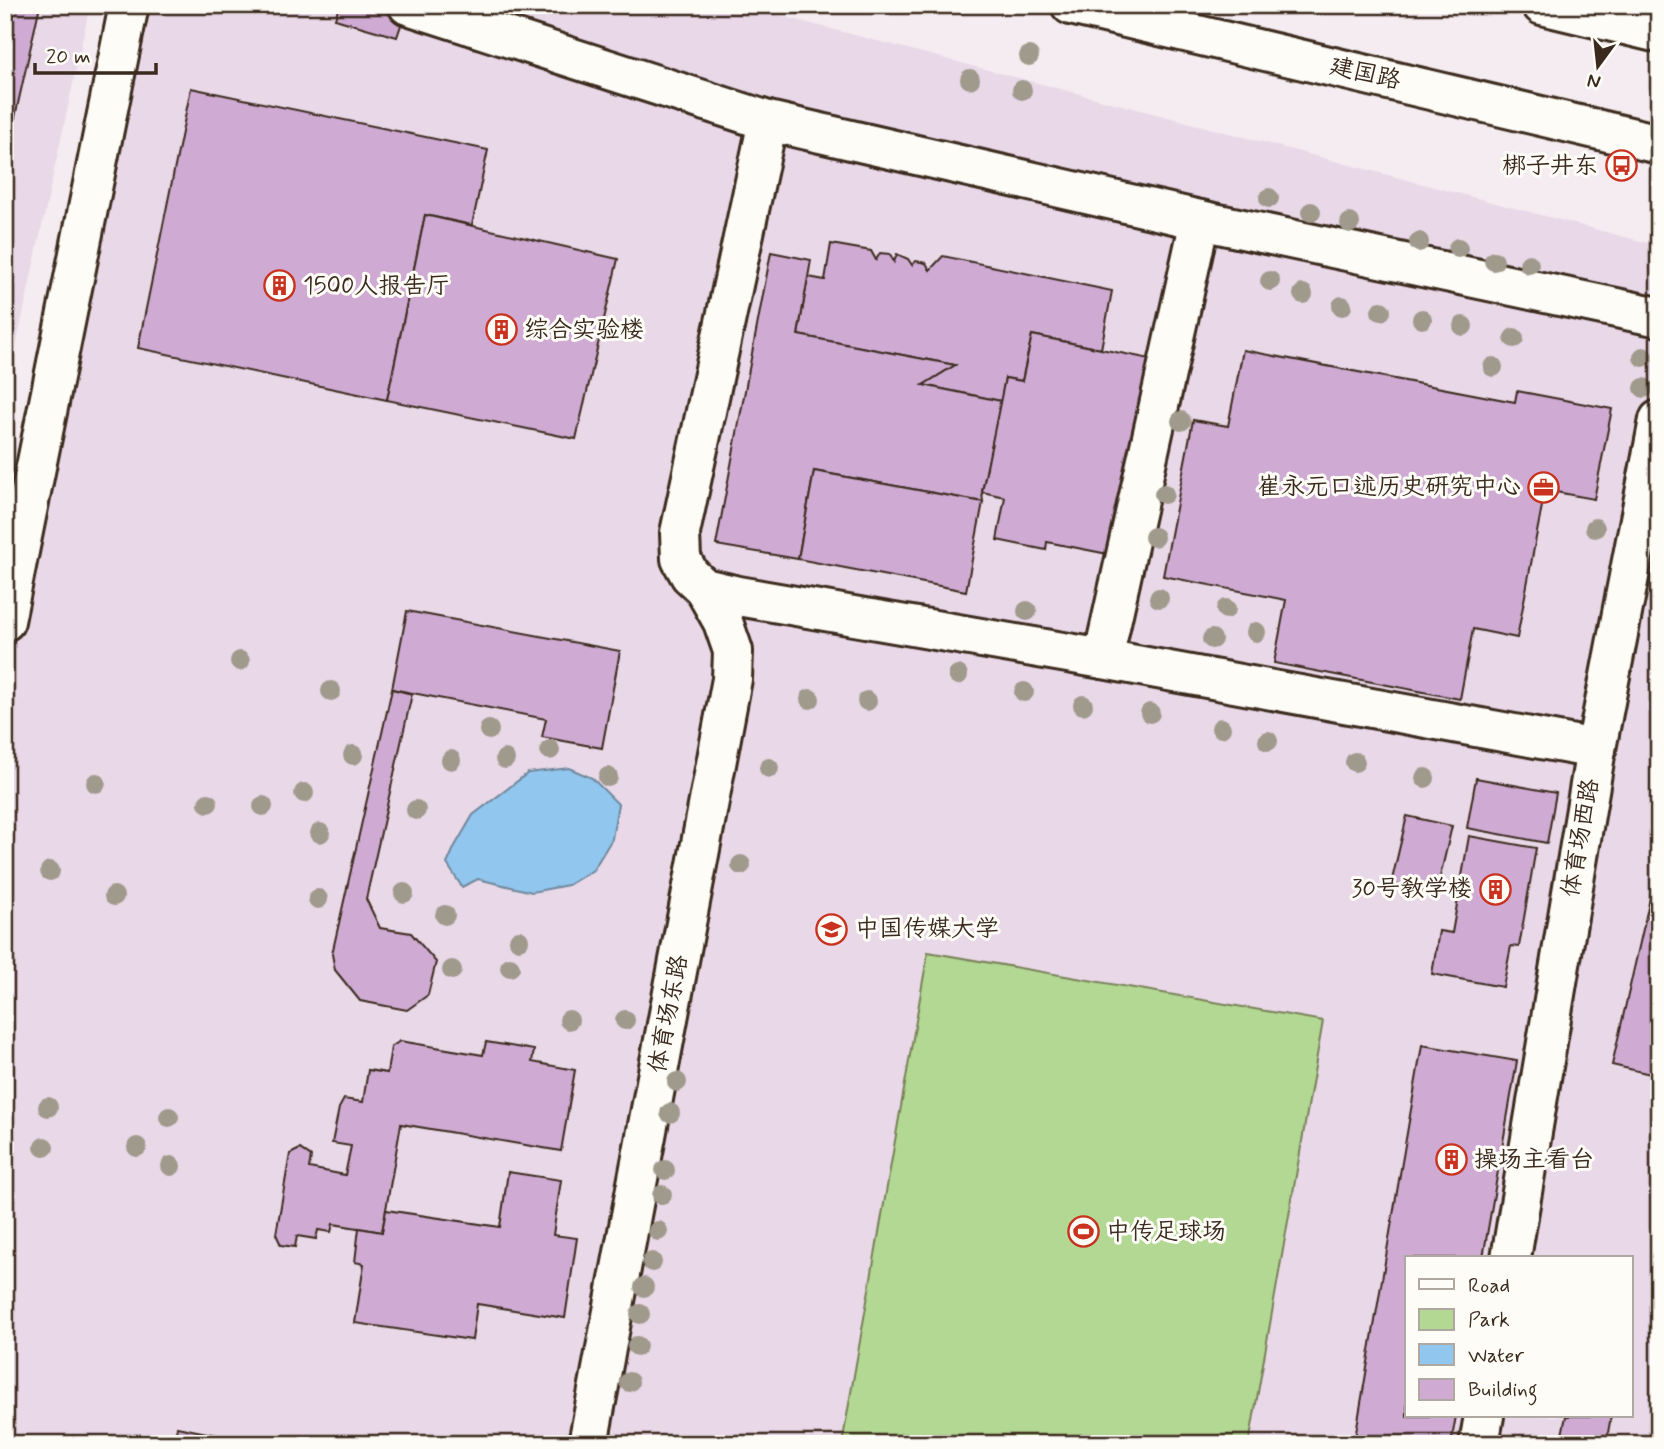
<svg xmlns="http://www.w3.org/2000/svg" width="1664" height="1449" font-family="Mynerve,'LXGW WenKai TC',sans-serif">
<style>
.built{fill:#e9d8e8;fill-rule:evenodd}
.green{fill:#b3d893;stroke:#778158;stroke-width:2}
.water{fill:#91c6ee;stroke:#6f889b;stroke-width:2}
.building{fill:#cfabd4;stroke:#3b2a1e;stroke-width:2}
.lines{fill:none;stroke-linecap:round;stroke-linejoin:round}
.minor-casing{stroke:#3b2a1e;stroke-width:44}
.major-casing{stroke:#3b2a1e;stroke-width:44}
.highway-casing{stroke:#3b2a1e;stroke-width:44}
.minor{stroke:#fdfcf7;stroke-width:38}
.major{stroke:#fdfcf7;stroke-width:38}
.highway{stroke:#fdfcf7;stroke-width:38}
.tree{fill:#9f9a8c}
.labels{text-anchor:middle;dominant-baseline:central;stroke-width:6;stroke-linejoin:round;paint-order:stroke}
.street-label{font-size:24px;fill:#3b2a1e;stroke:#fdfcf7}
.poi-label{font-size:24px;fill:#3b2a1e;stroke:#fdfcf7;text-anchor:start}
</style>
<rect width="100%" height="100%" fill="#f4ecf0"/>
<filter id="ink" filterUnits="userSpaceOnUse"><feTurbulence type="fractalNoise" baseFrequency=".0143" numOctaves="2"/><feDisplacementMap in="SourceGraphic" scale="14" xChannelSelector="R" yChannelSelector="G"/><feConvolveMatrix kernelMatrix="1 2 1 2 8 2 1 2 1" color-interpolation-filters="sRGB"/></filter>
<g filter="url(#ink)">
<!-- built -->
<g class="built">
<polygon points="5,5 90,5 5,397"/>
<path d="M129,5h611l919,241v1198h-1654v-845zM1407,1258h224v158h-224z"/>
</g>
<!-- green -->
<polygon class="green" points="928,952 1323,1021 1249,1444 842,1444"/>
<!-- water -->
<polygon class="water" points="569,768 592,778 618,804 612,839 593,870 568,885 532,892 478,879 462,887 447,864 455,846 473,815 528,773"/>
<!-- building -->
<g class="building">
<polygon points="5,5 40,5 5,162"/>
<polygon points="339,5 367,5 404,16 397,37 335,19"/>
<polygon points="191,88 488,150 472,225 425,215 387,400 138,348"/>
<polygon points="425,215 618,259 576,439 387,400"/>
<polygon points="831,244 871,251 876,260 880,253 890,254 894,262 897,254 908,259 912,265 916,261 926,263 930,270 943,256 1112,291 1101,349 1032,335 1022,381 1005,378 1001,401 923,385 955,365 798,335 808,277 825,280"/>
<polygon points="771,252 811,260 798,335 955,365 923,385 1001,401 982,492 983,502 814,471 798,559 716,545"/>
<polygon points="1032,335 1160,361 1149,412 1138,410 1108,554 1047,542 1046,550 997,540 1005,497 982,492 1005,378 1022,381"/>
<polygon points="1243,350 1515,402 1517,391 1612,409 1594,499 1545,490 1517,638 1473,629 1460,699 1274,663 1286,600 1163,576 1193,420 1228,426"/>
<polygon points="814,471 983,502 966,591 798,559"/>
<polygon points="407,611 620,651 602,748 542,737 546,719 392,689"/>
<polygon points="392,689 412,694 366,899 380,928 411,933 436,962 428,995 407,1010 360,1001 335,970 332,954"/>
<polygon points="1476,778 1556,793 1547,843 1467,828"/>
<polygon points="1407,816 1452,826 1436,894 1391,884"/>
<polygon points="1469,836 1536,848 1519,947 1511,946 1503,987 1432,974 1439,931 1452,933"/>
<polygon points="1659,859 1659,1076 1612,1065"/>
<polygon points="400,1041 483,1055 486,1042 534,1050 532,1062 575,1070 561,1151 401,1124 382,1232 333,1224 331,1232 318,1230 316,1239 297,1236 295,1247 281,1245 276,1234 290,1154 300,1149 311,1157 309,1168 345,1175 351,1146 332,1143 339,1108 344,1099 363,1102 368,1070 387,1073 391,1047"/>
<polygon points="1422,1045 1517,1061 1483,1258 1407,1258 1407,1416 1456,1416 1451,1444 1354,1444"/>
<polygon points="508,1172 561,1180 553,1235 577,1238 565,1318 477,1304 472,1340 355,1323 364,1264 355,1262 359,1228 382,1232 386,1210 500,1227"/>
<polygon points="1566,1416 1611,1416 1606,1444 1560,1444"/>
<polygon points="177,1427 262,1444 174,1444"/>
</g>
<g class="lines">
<defs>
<g id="minor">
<polyline points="408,5 768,121 1200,220 1659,317"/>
<polyline points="768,121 680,533 681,559 690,575 704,588 738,596 1103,659 1596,749"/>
<polyline points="5,621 129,5"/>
<polyline points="1103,659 1200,220"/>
<polyline points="1511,1258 1596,749 1659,420"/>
<polyline points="588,1444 732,679 733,651 723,622 704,588"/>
<polyline points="1479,1444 1484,1416"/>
</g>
<polyline id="major" points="1071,5 1659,144"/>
<polyline id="highway" points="1542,5 1659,33"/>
</defs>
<!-- minor casing -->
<use href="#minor" class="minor-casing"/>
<!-- major casing -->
<use href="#major" class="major-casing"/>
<!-- highway casing -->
<use href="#highway" class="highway-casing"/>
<!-- minor -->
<use href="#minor" class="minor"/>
<!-- major -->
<use href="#major" class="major"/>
<!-- highway -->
<use href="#highway" class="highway"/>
</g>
<!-- trees -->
<g class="tree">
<circle cx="1029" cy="56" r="10"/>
<circle cx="970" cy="79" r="10"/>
<circle cx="1022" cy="90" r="10"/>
<circle cx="1269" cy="198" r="10"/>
<circle cx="1311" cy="212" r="10"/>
<circle cx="1350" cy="223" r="10"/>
<circle cx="1419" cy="242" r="10"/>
<circle cx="1458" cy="248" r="10"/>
<circle cx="1494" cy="261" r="10"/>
<circle cx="1529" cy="264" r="10"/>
<circle cx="1270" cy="281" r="10"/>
<circle cx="1303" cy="294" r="10"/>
<circle cx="1342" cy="306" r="10"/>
<circle cx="1381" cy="311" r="10"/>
<circle cx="1422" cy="319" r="10"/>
<circle cx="1463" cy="326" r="10"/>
<circle cx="1514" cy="338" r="10"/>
<circle cx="1643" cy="357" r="10"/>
<circle cx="1493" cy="367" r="10"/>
<circle cx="1644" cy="388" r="10"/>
<circle cx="1181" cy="421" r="10"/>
<circle cx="1164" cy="494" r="10"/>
<circle cx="1595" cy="528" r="10"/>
<circle cx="1154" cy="537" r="10"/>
<circle cx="1159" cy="598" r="10"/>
<circle cx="1226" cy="609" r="10"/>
<circle cx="1027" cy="611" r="10"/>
<circle cx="1256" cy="632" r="10"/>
<circle cx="1212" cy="639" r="10"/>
<circle cx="240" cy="661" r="10"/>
<circle cx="958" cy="675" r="10"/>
<circle cx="331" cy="691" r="10"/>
<circle cx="1024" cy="692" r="10"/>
<circle cx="810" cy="699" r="10"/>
<circle cx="867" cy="701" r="10"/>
<circle cx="1083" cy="705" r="10"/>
<circle cx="1150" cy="713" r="10"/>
<circle cx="1221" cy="728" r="10"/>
<circle cx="489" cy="730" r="10"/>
<circle cx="1268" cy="741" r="10"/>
<circle cx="550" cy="750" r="10"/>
<circle cx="353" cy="755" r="10"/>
<circle cx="505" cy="759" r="10"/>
<circle cx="451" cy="760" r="10"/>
<circle cx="1355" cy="762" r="10"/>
<circle cx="769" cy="768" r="10"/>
<circle cx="608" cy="777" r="10"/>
<circle cx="1425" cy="778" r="10"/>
<circle cx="96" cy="783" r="10"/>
<circle cx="304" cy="793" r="10"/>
<circle cx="208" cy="803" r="10"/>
<circle cx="263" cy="806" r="10"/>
<circle cx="416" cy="810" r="10"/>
<circle cx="320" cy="833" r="10"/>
<circle cx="741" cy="865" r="10"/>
<circle cx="50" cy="871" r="10"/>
<circle cx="404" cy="893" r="10"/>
<circle cx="114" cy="896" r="10"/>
<circle cx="318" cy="899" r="10"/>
<circle cx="445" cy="915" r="10"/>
<circle cx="519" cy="940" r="10"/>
<circle cx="510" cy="967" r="10"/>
<circle cx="452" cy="970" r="10"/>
<circle cx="569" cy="1020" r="10"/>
<circle cx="625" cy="1020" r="10"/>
<circle cx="677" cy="1082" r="10"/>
<circle cx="48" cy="1107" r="10"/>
<circle cx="670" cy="1113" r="10"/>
<circle cx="169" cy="1117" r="10"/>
<circle cx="44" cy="1147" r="10"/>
<circle cx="137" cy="1147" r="10"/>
<circle cx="171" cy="1166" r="10"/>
<circle cx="665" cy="1170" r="10"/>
<circle cx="662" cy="1195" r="10"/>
<circle cx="658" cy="1231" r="10"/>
<circle cx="652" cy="1262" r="10"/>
<circle cx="644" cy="1287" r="10"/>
<circle cx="640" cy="1314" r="10"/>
<circle cx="637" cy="1346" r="10"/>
<circle cx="629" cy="1382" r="10"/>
</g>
</g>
<!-- icons -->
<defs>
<symbol id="bus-ring" viewBox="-11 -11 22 22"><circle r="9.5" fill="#fdfcf7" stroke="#c8321e" stroke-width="1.5"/><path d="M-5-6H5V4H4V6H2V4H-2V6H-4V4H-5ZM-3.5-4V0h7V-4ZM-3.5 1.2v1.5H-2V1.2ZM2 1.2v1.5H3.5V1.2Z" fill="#c8321e"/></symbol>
<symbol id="building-ring" viewBox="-11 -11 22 22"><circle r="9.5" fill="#fdfcf7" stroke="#c8321e" stroke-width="1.5"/><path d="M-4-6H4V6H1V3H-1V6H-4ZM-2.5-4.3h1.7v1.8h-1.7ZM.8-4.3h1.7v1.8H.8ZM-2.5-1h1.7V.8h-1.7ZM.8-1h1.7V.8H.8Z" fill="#c8321e"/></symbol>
<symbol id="office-ring" viewBox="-11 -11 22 22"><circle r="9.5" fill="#fdfcf7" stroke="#c8321e" stroke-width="1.5"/><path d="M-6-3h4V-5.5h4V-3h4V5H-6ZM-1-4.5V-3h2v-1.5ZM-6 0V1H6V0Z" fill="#c8321e"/></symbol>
<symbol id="university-ring" viewBox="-11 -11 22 22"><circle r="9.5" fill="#fdfcf7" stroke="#c8321e" stroke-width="1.5"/><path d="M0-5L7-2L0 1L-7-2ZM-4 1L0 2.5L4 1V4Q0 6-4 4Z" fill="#c8321e"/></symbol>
<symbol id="stadium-ring" viewBox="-11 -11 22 22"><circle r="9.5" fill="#fdfcf7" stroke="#c8321e" stroke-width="1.5"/><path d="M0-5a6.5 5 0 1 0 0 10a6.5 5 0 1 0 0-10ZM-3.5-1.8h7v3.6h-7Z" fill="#c8321e"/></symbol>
</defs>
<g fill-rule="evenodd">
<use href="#bus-ring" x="1604" y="148" width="35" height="35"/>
<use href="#building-ring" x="262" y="268" width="35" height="35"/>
<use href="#building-ring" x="484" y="312" width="35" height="35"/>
<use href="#office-ring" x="1526" y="470" width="35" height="35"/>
<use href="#building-ring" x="1478" y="872" width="35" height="35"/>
<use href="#university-ring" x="814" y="912" width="35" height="35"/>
<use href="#building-ring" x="1434" y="1142" width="35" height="35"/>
<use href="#stadium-ring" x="1066" y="1214" width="35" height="35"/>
</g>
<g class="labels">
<!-- street labels -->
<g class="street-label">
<text transform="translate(1365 74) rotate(13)">建国路</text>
<text transform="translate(1581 838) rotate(-80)">体育场西路</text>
<text transform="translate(669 1014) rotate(-79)">体育场东路</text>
</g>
<!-- poi labels -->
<g class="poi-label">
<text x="1598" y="166" text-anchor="end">梆子井东</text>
<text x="303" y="286">1500人报告厅</text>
<text x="524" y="330">综合实验楼</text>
<text x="1521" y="487" text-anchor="end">崔永元口述历史研究中心</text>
<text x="1472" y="889" text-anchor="end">30号教学楼</text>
<text x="855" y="929">中国传媒大学</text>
<text x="1474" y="1160">操场主看台</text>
<text x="1106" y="1232">中传足球场</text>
</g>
</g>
<!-- margin -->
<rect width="1664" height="1449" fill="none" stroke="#fdfcf7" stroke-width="28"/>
<rect x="14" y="14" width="1636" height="1421" fill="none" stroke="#3b2a1e" stroke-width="2.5" filter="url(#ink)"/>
<!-- legend -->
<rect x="1405" y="1256" width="228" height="161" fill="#fdfcf7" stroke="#afa8a0" stroke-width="2"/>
<rect x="1419" y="1279" width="35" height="10" fill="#fdfcf7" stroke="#afa8a0" stroke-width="2"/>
<text x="1468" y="1292" font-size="21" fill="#3b2a1e">Road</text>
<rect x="1419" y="1309" width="35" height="21" fill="#b3d893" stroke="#afa8a0" stroke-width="2"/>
<text x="1468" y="1326" font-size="21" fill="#3b2a1e">Park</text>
<rect x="1419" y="1344" width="35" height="21" fill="#91c6ee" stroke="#afa8a0" stroke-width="2"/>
<text x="1468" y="1362" font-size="21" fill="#3b2a1e">Water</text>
<rect x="1419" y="1379" width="35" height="21" fill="#cfabd4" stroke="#afa8a0" stroke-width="2"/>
<text x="1468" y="1396" font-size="21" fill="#3b2a1e">Building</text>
<!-- north arrow -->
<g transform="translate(1598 66) rotate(195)" stroke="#fdfcf7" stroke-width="5" paint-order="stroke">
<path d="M0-5L12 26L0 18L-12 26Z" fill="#3b2a1e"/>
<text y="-10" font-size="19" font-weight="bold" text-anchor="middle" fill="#3b2a1e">N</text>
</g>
<!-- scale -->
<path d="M35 63v10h121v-10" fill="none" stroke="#3b2a1e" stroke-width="3.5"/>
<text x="46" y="63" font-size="21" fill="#3b2a1e" stroke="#fdfcf7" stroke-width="5" paint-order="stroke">20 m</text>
</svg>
